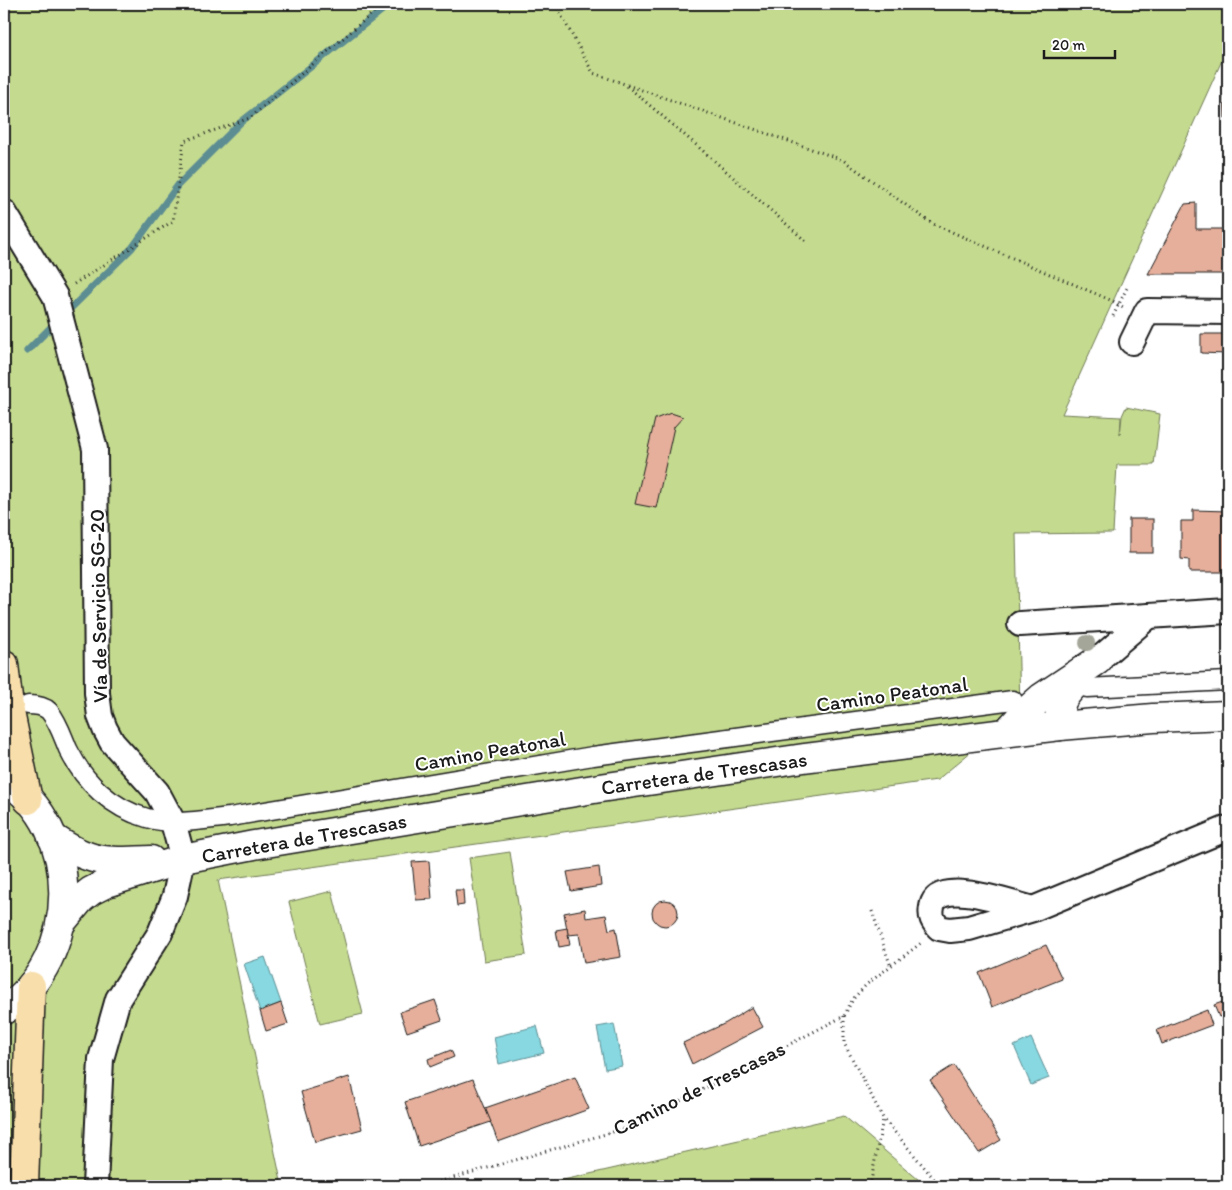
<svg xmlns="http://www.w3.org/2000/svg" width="1232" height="1190" font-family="Itim,sans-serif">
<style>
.green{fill:#c4da8f;stroke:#707b56}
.water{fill:#87d8e1;stroke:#5c8d92}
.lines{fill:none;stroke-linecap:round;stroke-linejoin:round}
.stream{stroke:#5c8d92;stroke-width:7}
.building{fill:#e6af9b;stroke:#1c1c1c}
.pedestrian-casing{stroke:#1c1c1c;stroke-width:21}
.minor-casing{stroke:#1c1c1c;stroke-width:28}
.tertiary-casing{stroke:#1c1c1c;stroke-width:31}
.secondary-casing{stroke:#1c1c1c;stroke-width:31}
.motorway-casing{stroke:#1c1c1c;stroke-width:31}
.path{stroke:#1c1c1c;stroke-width:3;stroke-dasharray:1 4;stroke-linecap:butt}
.pedestrian{stroke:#fff;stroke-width:18}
.minor{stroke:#fff;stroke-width:24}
.tertiary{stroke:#fff;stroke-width:28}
.secondary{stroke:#fff;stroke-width:28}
.motorway{stroke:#f8deab;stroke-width:28}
.tree{fill:#a3a698}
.labels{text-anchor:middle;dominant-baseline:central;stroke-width:4;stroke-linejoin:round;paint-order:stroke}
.street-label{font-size:21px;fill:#1c1c1c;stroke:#fff}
</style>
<rect width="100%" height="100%" fill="#fff"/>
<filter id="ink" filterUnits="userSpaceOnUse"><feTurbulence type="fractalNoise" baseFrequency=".02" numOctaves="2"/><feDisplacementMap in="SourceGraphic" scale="10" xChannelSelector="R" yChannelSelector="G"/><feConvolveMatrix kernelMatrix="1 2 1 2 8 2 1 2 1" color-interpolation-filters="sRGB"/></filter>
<g filter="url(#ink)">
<!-- green -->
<g class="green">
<polygon points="4,4 1228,4 1228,47 1062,414 1121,417 1120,435 1122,416 1126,407 1160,414 1154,465 1117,465 1113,533 1016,534 1020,711 937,780 218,880 282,1186 4,1186"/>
<polygon points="510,852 526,955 484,961 469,858"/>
<polygon points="332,891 363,1014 320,1024 289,902"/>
<polygon points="844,1116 926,1186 537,1186"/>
</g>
<!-- water -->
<g class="water">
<polygon points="265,957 281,1003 260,1011 244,964"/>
<polygon points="614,1024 622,1066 605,1069 597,1027"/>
<polygon points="537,1026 544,1053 499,1064 494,1037"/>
<polygon points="1031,1038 1049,1078 1031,1085 1014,1046"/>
</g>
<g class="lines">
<!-- stream -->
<g class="stream">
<polyline points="65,314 132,248 178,185 241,122 390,4"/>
<polyline points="27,351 57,321"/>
</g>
</g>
<!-- building -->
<g class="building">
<polygon points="1224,87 1228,87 1228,118 1225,118"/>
<polygon points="1196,203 1196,229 1228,229 1228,274 1148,274 1185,204"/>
<polygon points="1201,334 1226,334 1226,354 1201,353"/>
<polygon points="671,413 683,417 674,427 656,508 635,504 655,419"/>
<polygon points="1193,510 1228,511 1228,572 1189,572 1189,560 1181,559 1181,521 1193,521"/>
<rect x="1129" y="519" width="24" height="34"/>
<polygon points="429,861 432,899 416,900 412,862"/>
<polygon points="599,867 601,886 571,891 567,872"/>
<polygon points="455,890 463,890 464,905 457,906"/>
<circle cx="665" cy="913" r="13"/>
<polygon points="585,909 586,918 606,915 609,930 616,928 621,957 584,963 579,934 568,935 564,913"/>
<polygon points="567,928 570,945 559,947 556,930"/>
<polygon points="1046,945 1062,979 992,1007 979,973"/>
<polygon points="435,1000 442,1020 407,1032 400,1012"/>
<polygon points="1228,1000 1228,1014 1219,1017 1214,1005"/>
<polygon points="281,1003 288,1024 266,1031 260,1011"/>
<polygon points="752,1007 763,1027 692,1064 683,1043 726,1023"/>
<polygon points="1207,1010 1212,1025 1162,1044 1157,1030"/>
<polygon points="451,1050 454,1057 430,1067 428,1059"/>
<polygon points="954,1065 1001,1140 979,1153 930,1080"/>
<polygon points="349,1077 362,1129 315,1142 301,1092"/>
<polygon points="575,1077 589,1109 498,1142 485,1108"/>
<polygon points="473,1079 491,1122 419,1146 405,1102"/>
</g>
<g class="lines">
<defs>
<g id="pedestrian">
<polyline points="1087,688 1228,681"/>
<path d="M28,705c7,0 16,1 21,6 9,10 14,26 19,38 16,33 43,59 79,69 27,8 55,2 83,-1l363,-61 420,-56"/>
</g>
<g id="minor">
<polyline points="4,212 55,296 95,449 97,693 100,716 105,729 112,742 157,792 173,822 183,859 175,896 160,933 118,999 101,1059 95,1186"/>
<polyline points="1132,342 1147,311 1228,312"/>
<polyline points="1020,624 1228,611"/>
<polyline points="1098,660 1149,616"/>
<path d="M1033,909c-21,-5 -96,-33 -101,-2 -2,10 1,14 7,21l11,2 19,-2 64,-19 195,-81"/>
</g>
<g id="tertiary">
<path d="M4,779c80,49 78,180 0,231"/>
<path d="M52,837c39,27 54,25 99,23"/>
<polyline points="61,923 81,899 91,891 107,883 183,859 254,845 600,788 804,758 1060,726 1153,718 1228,715"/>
</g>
<g id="secondary">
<path d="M1060,726c-2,-26 3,-29 20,-47"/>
<polyline points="1007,732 1023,714 1041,698 1098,660"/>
</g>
<g id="motorway">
<polyline points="4,664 9,707 28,800"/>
<polyline points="24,1186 31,986"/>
</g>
</defs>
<!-- pedestrian casing -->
<use href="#pedestrian" class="pedestrian-casing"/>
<!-- minor casing -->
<use href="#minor" class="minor-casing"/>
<!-- tertiary casing -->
<use href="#tertiary" class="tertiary-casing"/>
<!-- secondary casing -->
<use href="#secondary" class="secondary-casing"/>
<!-- motorway casing -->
<use href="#motorway" class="motorway-casing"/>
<!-- path -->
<g class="path">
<polyline points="555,4 593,73 843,160 931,223 1115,302 1123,307"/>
<polyline points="627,86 694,143 808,243"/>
<polyline points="74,284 173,221 184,141 250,118 383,4"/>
<polyline points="1113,316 1127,288"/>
<polyline points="872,911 891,967"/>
<polyline points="844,1016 844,1043 883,1118 940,1186"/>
<polyline points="425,1186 630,1127 844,1016 853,999 867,984 921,943"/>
<polyline points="870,1186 883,1119"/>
</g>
<!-- pedestrian -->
<use href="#pedestrian" class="pedestrian"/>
<!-- minor -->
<use href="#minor" class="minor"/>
<!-- tertiary -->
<use href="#tertiary" class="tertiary"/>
<!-- secondary -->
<use href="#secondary" class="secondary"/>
<!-- motorway -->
<use href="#motorway" class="motorway"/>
</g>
<!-- trees -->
<circle class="tree" cx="1087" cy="643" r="8"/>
</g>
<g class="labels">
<!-- street labels -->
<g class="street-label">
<text transform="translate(98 606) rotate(-91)">Vía de Servicio SG-20</text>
<text transform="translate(892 694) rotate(-8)">Camino Peatonal</text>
<text transform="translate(490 751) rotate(-10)">Camino Peatonal</text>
<text transform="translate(704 773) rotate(-8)">Carretera de Trescasas</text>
<text transform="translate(304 838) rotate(-10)">Carretera de Trescasas</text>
<text transform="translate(699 1088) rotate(-26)">Camino de Trescasas</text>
</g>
</g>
<!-- margin -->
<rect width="1232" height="1190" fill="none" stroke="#fff" stroke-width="20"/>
<rect x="10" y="10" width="1212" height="1170" fill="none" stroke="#1c1c1c" stroke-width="2" filter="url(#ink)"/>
<!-- scale -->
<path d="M1044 50v8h71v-8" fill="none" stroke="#1c1c1c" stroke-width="2.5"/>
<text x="1052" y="50" font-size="15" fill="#1c1c1c" stroke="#ffffff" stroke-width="4" paint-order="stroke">20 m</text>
</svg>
